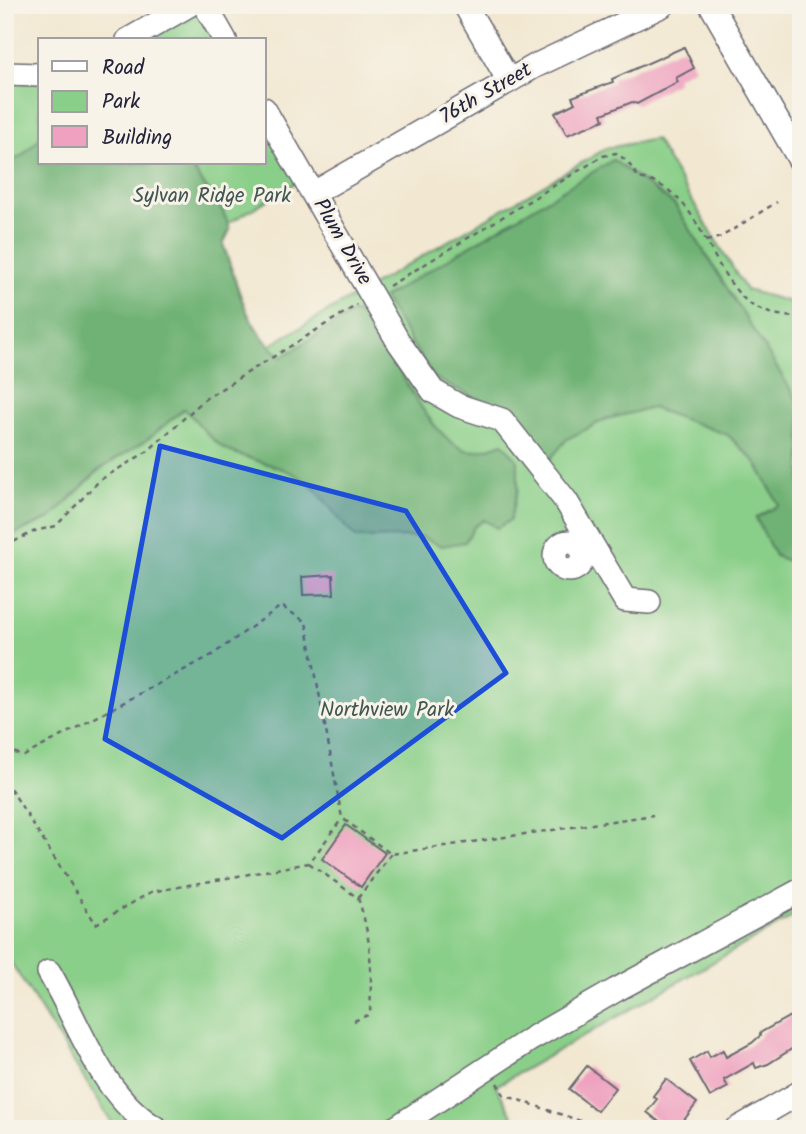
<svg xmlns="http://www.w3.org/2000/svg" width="806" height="1134" font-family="Kalam,sans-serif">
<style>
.green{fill:#8acf89;stroke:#567862;stroke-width:2}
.forest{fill:#6fb275;stroke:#486a58;stroke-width:2}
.building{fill:#efa1bf}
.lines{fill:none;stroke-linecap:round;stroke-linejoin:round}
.minor-casing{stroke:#6b6770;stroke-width:26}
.path{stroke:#6b6770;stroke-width:2.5;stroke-dasharray:5 5;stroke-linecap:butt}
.minor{stroke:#fff;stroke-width:23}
.marked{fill:#1d4ed8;fill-opacity:0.2;stroke:#1d4ed8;stroke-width:5;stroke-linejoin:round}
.labels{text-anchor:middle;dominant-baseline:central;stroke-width:6;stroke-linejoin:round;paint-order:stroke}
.street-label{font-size:21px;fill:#22223b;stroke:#f7f3e8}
.park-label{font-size:21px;fill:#415652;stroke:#f7f3e8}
</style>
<rect width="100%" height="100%" fill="#f7f3e8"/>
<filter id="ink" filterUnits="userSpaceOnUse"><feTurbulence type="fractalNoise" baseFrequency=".0143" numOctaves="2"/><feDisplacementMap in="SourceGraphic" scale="14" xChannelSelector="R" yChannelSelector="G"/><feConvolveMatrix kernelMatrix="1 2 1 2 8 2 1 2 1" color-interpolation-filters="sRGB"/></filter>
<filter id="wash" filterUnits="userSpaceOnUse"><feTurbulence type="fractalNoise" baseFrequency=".00686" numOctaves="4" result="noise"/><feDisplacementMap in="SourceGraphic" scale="28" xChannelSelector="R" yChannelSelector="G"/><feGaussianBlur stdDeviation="1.57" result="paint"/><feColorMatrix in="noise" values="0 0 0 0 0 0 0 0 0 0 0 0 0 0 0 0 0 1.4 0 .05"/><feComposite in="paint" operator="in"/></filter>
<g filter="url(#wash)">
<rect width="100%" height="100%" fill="#f2e8d2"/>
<!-- green -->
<g class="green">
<polygon points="189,5 225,40 128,40"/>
<polygon points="5,74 40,75 40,163 264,163 264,109 304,178 199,241 262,350 607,148 655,139 746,290 801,305 801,912 496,1086 520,1129 116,1129 5,953"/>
</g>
<!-- forest -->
<g class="forest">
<path d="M40,138v25h149c14,24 34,40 41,67l-7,14c16,44 21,82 59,113l70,-44 14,1c24,33 61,124 100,136 12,3 26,-3 37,-7l15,18v28l-8,31 -13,8 -13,-8 -10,7 -9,15 -24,4 -20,-9 -64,1c-20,-16 -30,-40 -50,-56 -22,-16 -51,-20 -76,-30 -19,-8 -32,-30 -47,-43l-36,30 -49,31 -48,48 -46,20v-373l18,-10z"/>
<polygon points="613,160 675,205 801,406 801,566 775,556 756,518 779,505 756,463 728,435 652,408 606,419 567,439 547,463 504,411 434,378 383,298"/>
</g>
<g id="blocks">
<!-- building -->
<g class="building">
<polygon points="684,47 694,68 676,78 678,82 637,104 632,102 602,114 604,120 567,135 555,113 575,103 572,97 613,82 612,79"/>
<polygon points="333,575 334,594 303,595 302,577"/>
<polygon points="346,825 385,853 361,887 322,859"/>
<polygon points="801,1010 801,1043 768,1064 756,1068 754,1063 724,1080 728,1087 710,1097 690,1061 707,1051 710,1057 723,1050 726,1057 752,1043 761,1035 760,1033"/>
<polygon points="587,1066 615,1088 597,1111 569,1089"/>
<polygon points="666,1079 697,1103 677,1129 668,1129 647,1112 657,1099 653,1096"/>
</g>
</g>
</g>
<g filter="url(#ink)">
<use href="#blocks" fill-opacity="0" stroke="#6b6770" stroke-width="2"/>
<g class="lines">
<defs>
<g id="minor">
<polyline points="205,5 225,40"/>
<polyline points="465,5 509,81"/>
<polyline points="711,5 801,162"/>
<polyline points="128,40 189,5"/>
<polyline points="5,74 40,75"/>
<polyline points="264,109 398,341 433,391 459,406 502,420 566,501 625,600 649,602"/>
<polyline points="314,193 535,66 663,5"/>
<circle cx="569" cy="556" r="14"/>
<path d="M49,972c32,54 51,123 108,157"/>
<polyline points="394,1129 531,1039 616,990 801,890"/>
<polyline points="737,1129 801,1092"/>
</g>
</defs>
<!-- minor casing -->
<use href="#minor" class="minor-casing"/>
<!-- path -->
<g class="path">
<polyline points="706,241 721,237 777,202"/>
<path d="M389,286l214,-130 13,-3 11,8 12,17c63,11 66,89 110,125 13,11 36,13 52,15"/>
<polyline points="5,546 35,531 56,526 100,480 148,451 205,399 357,305"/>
<polyline points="5,742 10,751"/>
<polyline points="5,753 10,751 24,756 212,655 281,606 306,622 342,818 391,854 653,815"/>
<polyline points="5,780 96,924 151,892 309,863 341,820"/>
<polyline points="309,863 358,898 391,854"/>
<path d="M354,1021l16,-7c2,-44 2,-74 -12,-116"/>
<polyline points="497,1083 504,1095 604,1129"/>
</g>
<!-- minor -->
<use href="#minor" class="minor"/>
</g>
</g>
<!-- marked area -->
<path class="marked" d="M160,446l246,65 100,162 -224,165 -177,-99z"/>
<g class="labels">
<!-- street labels -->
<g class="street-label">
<text transform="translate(486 94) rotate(-30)">76th Street</text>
<text transform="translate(342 242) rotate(60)">Plum Drive</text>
</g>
<!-- park labels -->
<g class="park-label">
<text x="212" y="196">Sylvan Ridge Park</text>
<text x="387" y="710">Northview Park</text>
</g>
</g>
<!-- margin -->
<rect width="806" height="1134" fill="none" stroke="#f7f3e8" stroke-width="28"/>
<!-- legend -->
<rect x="38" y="38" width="228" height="126" fill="#f7f3e8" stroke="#a29fa3" stroke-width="2"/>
<rect x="52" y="61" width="35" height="10" fill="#ffffff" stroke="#a29fa3" stroke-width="2"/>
<text x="102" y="74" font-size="21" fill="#22223b">Road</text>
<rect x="52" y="91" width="35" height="21" fill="#8acf89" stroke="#a29fa3" stroke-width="2"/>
<text x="102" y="108" font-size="21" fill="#22223b">Park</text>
<rect x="52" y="126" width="35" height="21" fill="#efa1bf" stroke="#a29fa3" stroke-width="2"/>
<text x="102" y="144" font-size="21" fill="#22223b">Building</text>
</svg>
